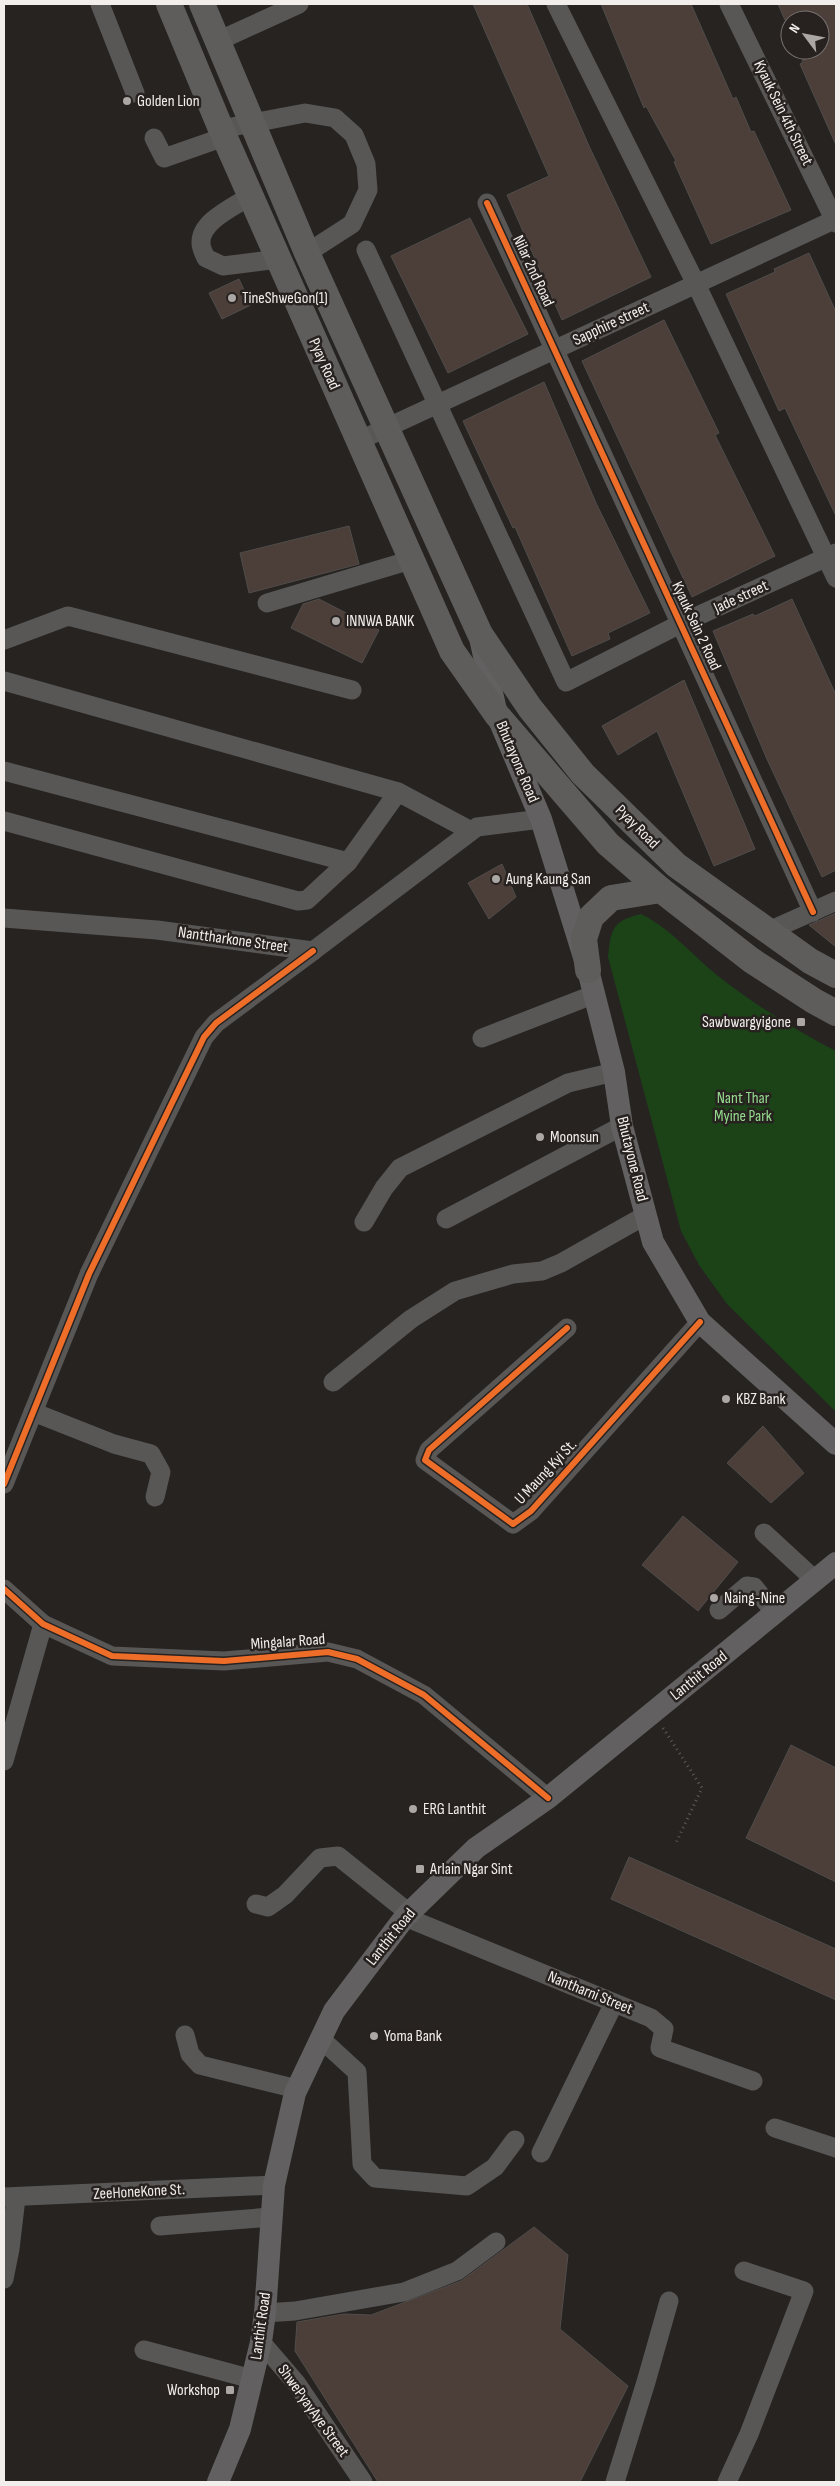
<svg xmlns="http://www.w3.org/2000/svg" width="840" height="2486" font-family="'Sofia Sans Condensed',sans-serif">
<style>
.green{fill:#1c4218}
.building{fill:#4c3e38;stroke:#4f4d4b}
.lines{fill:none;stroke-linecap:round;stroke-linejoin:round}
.path{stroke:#5d5c5c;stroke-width:3;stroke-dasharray:1 4;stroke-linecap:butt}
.minor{stroke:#585756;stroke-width:19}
.major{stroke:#626060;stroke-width:22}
.highway{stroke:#5f5d5c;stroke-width:26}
.cycleway-casing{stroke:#272220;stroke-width:9}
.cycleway{stroke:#ee6e29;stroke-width:6}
.poi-dot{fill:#aaa7a5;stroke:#272220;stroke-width:2}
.labels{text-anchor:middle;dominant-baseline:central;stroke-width:5;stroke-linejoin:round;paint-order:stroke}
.poi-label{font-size:16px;fill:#f1eeec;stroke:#272220;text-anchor:start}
.street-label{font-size:16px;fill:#f1eeec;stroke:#272220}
.park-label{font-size:16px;fill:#94dc8d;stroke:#272220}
</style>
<rect width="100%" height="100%" fill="#262321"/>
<!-- green -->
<path class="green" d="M641,914c34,17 52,43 81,65 35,27 75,52 114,72v361l-109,-108 -28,-39 -18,-34 -73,-274c3,-28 4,-36 33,-43z"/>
<!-- building -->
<g class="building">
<polygon points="473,4 527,4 589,146 651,277 562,320 507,195 549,176"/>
<polygon points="601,4 691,4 733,99 736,97 751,132 754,131 791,210 711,244 674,162 676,161 646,106 644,108"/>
<polygon points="778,4 836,4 836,145 800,64 803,62 798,50 820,50 820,20 785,20"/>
<polygon points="470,218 528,334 448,373 391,256"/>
<polygon points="809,253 836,312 836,516 785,408 779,411 726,294 775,272 774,269"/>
<polygon points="239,279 251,305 222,319 209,293"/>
<polygon points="664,320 719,433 715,435 775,556 692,597 582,361"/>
<polygon points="544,382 596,503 650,613 608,633 610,639 572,656 515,527 513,528 463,421"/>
<polygon points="349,526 359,564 249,593 240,553"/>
<polygon points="319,599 379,630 362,663 291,628 303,604"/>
<polygon points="792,599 836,695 836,870 822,877 766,757 713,631 753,614 755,616"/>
<polygon points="684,680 755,849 714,866 657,731 618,755 602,726"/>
<polygon points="502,864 516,897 489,919 468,883"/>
<polygon points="836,913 836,947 809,925"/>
<polygon points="763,1426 804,1473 771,1503 727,1463"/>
<polygon points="683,1516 738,1562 698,1611 642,1565"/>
<polygon points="791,1745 836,1768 836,1882 746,1838"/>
<polygon points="629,1857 836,1949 836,2000 611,1899"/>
<polygon points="534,2227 568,2255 560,2329 628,2386 580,2482 378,2482 295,2351 297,2322 344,2314 371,2315 461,2281"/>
</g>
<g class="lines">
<!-- path -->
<polyline class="path" points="663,1728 702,1788 675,1845"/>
<!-- minor -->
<g class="minor">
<polyline points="100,4 135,93"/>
<polyline points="556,4 696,284 836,578"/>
<polyline points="729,4 836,223"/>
<polyline points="218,41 299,4"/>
<polyline points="221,129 305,113 335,118 354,135 366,164 368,190 352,224 307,253"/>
<polyline points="154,138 164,158 224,137"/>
<path d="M250,196c-16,11 -50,25 -49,47 0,5 3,11 5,15l17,8 55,-7"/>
<polyline points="487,203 813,912"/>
<polyline points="366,250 566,682 680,624 836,553"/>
<polyline points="358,441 836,219"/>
<polyline points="267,603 411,560"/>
<polyline points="4,640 68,616 352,690"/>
<polyline points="4,681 398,792 471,831"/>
<polyline points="4,771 348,862 398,792"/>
<polyline points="4,821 298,901 307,900 348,862"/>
<polyline points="4,918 157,930 313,951 477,827 541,819"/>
<polyline points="769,931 836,901"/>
<polyline points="482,1038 595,994"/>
<polyline points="446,1219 622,1126"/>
<polyline points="364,1222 384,1188 400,1168 568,1083 614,1072"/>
<polyline points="567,1328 429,1450 425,1460 513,1524 531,1511 700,1322"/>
<polyline points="333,1382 411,1319 455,1291 513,1274 542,1271 561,1263 646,1215"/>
<polyline points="33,1412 114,1444 151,1454 161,1472 155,1497"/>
<polyline points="4,1484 89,1274 204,1037 216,1023 313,951"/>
<polyline points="764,1533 815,1580"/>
<polyline points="4,1589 43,1624 112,1656 224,1661 328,1652 357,1659 424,1695 548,1798"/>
<polyline points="719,1610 747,1586 754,1587 775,1613"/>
<polyline points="4,1761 43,1624"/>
<polyline points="256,1904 268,1907 285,1895 320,1858 338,1856 409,1913"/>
<polyline points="405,1917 651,2018 664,2029 660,2048 753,2081"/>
<polyline points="185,2035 190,2054 200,2065 297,2089"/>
<polyline points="321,2039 357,2072 362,2164 375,2178 467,2186 495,2167 515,2140"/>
<polyline points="775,2128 836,2148"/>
<polyline points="541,2153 614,2003"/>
<polyline points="4,2197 274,2185"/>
<polyline points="160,2226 271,2217"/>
<polyline points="4,2279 10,2249 16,2198"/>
<polyline points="265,2313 295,2311 404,2292 457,2271 496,2242"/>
<polyline points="261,2342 297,2384 363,2482"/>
<polyline points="144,2350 252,2379"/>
<polyline points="615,2482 646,2382 669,2301"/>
<polyline points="727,2482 749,2434 804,2291 744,2271"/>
</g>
<!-- major -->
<g class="major">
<polyline points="480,638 497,715 541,819 588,970 614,1072 622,1126 653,1242 700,1322 836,1444"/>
<polyline points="218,2482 240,2429 261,2342 265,2313 274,2185 295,2093 334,2011 405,1917 476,1848 548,1798 836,1563"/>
</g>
<!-- highway -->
<g class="highway">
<polyline points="169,4 221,129 452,651 497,715 608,844 661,890 751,960 814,1001 836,1013"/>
<polyline points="202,4 307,253 480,634 530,708 583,774 676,865 810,961 836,975"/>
<polyline points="588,970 584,939 591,917 611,898 661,890"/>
</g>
<defs>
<g id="cycleway">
<polyline points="487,203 813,912"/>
<polyline points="567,1328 429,1450 425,1460 513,1524 531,1511 700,1322"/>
<polyline points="4,1484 89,1274 204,1037 216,1023 313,951"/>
<polyline points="4,1589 43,1624 112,1656 224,1661 328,1652 357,1659 424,1695 548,1798"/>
</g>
</defs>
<!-- cycleway casing -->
<use href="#cycleway" class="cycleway-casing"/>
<!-- cycleway -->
<use href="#cycleway" class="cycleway"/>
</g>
<!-- markers -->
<g class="poi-dot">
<circle cx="127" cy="101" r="5"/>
<circle cx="232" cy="298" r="5"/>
<circle cx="336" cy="621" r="5"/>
<circle cx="496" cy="879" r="5"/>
<rect x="796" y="1017" width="10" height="10" rx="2.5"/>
<circle cx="540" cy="1137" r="5"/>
<circle cx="726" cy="1399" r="5"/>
<circle cx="714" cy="1598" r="5"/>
<circle cx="413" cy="1809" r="5"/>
<rect x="415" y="1864" width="10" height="10" rx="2.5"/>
<circle cx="374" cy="2036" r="5"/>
<rect x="225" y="2385" width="10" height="10" rx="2.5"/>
</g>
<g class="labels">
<!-- poi labels -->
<g class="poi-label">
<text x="137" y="101">Golden Lion</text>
<text x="242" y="298">TineShweGon(1)</text>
<text x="346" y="621">INNWA BANK</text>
<text x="506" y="879">Aung Kaung San</text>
<text x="791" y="1022" text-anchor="end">Sawbwargyigone</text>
<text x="550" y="1137">Moonsun</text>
<text x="736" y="1399">KBZ Bank</text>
<text x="724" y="1598">Naing-Nine</text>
<text x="423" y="1809">ERG Lanthit</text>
<text x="430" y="1869">Arlain Ngar Sint</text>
<text x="384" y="2036">Yoma Bank</text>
<text x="220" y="2390" text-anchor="end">Workshop</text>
</g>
<!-- street labels -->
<g class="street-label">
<text transform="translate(783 113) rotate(64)">Kyauk Sein 4th Street</text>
<text transform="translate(533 271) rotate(65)">Nilar 2nd Road</text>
<text transform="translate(611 324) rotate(-25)">Sapphire street</text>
<text transform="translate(324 364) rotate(66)">Pyay Road</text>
<text transform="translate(741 597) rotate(-25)">Jade street</text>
<text transform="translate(696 626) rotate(65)">Kyauk Sein 2 Road</text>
<text transform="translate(517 762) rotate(67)">Bhutayone Road</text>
<text transform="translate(637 827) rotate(45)">Pyay Road</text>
<text transform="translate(233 940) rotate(8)">Nanttharkone Street</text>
<text transform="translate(632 1159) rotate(76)">Bhutayone Road</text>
<text transform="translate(546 1472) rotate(-47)">U Maung Kyi St.</text>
<text transform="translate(288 1642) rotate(-4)">Mingalar Road</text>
<text transform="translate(699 1676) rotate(-39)">Lanthit Road</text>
<text transform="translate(391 1937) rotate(-51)">Lanthit Road</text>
<text transform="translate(590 1993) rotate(22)">Nantharni Street</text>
<text transform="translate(139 2192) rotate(-3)">ZeeHoneKone St.</text>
<text transform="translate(261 2326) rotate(-82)">Lanthit Road</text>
<text transform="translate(313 2411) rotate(54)">ShwePyayAye Street</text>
</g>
<!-- park labels -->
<g class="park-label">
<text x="743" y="1098">Nant Thar<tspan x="743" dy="18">Myine Park</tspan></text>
</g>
</g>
<!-- border -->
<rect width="840" height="2486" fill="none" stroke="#f1eeec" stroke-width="10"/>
<!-- north arrow -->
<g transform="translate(805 35) rotate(302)"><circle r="24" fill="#272220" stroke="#787472"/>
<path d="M0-4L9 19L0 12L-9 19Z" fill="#aaa7a5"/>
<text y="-8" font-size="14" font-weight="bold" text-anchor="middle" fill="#f1eeec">N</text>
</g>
</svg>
